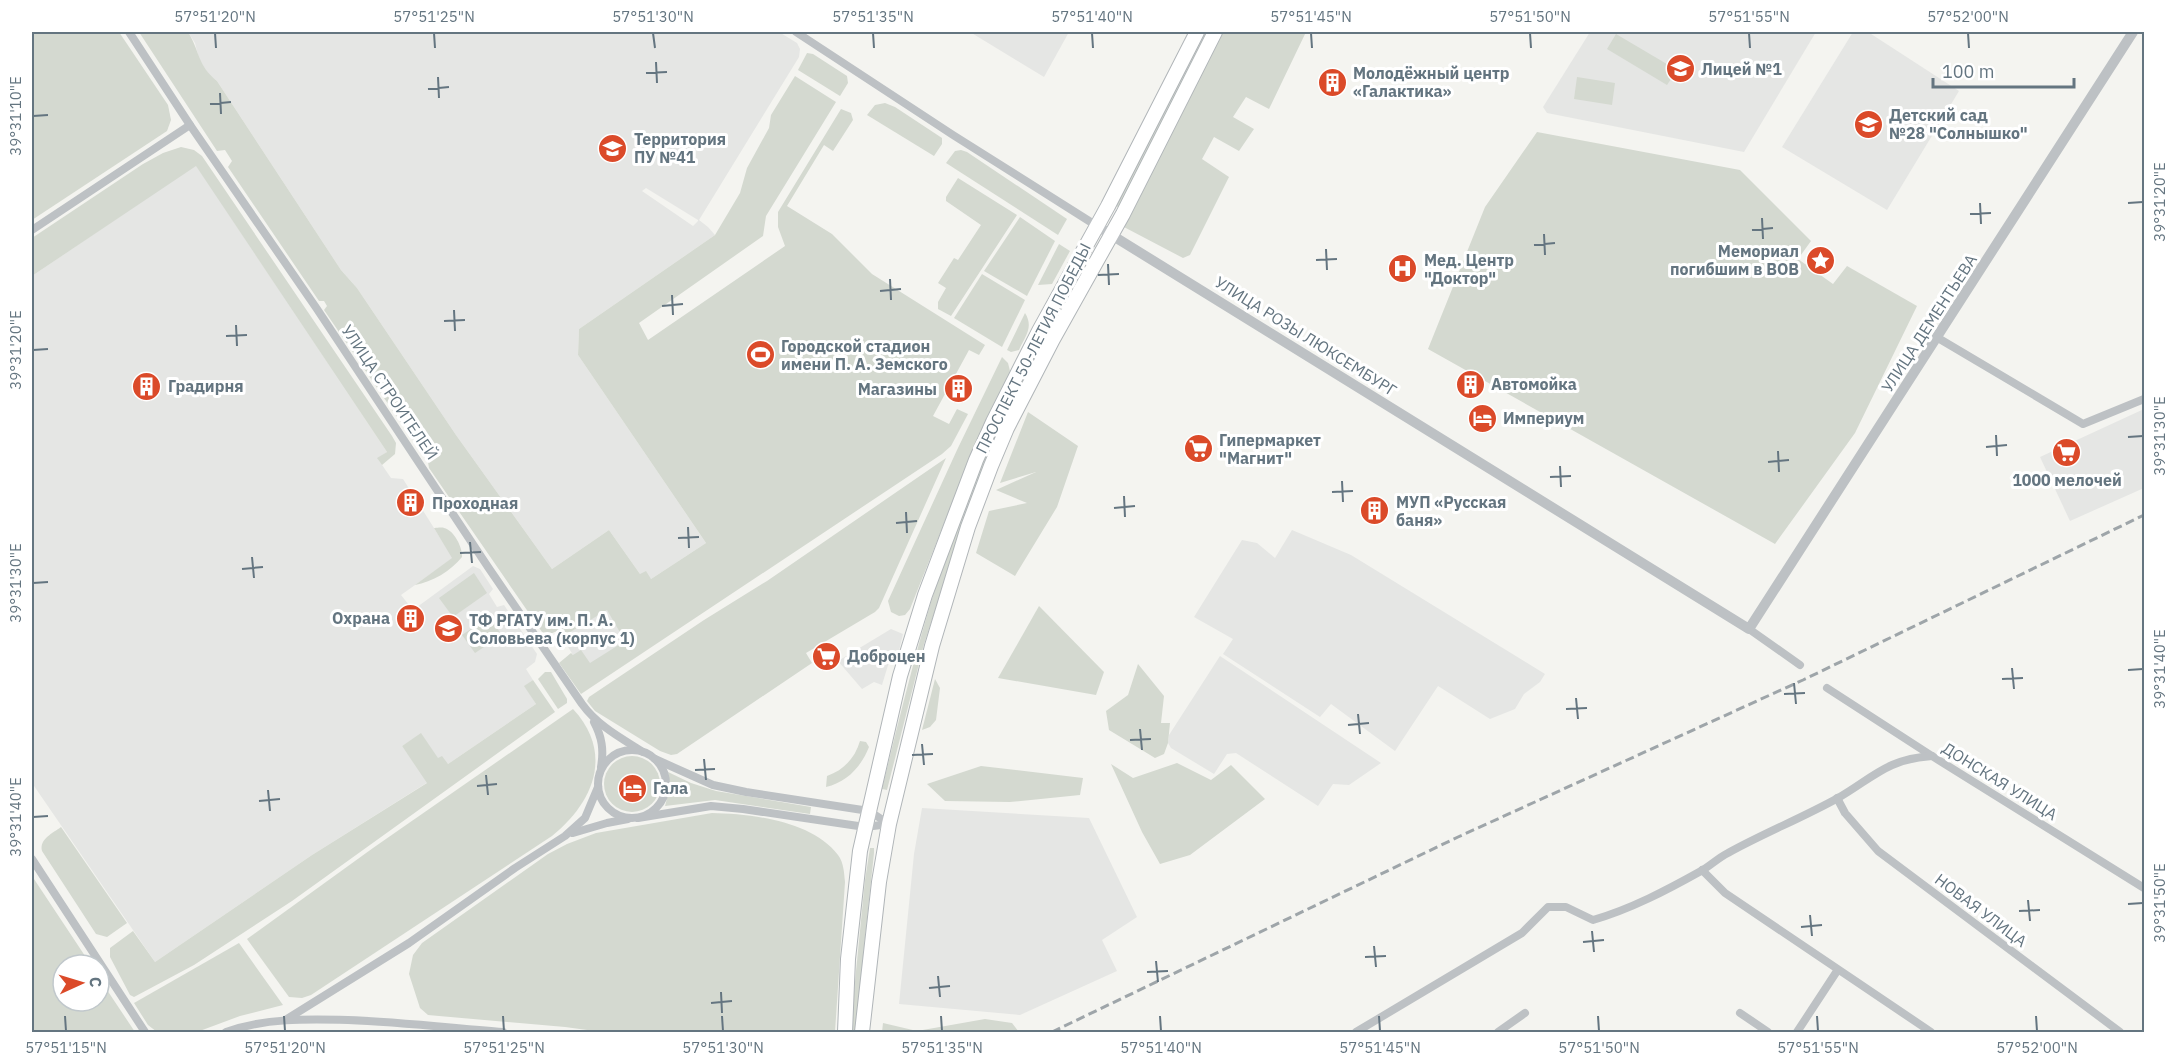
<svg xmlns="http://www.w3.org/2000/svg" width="2176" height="1064" font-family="'IBM Plex Sans',sans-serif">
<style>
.built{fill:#e5e6e4;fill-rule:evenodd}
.green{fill:#d4d9d0}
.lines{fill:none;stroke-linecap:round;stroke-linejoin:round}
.primary-casing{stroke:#b0b5b8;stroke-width:16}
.minor{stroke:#bdc1c4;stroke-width:8}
.tertiary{stroke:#bdc1c4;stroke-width:10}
.primary{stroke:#fff;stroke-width:14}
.rail{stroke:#9ea5a9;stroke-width:3;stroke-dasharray:9 4.5;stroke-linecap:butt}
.ticks{fill:none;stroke:#647580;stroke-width:2}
.labels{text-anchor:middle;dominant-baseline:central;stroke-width:6;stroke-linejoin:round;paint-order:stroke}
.poi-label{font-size:16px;font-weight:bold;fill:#647580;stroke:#fff;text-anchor:start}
.street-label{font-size:16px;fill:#647580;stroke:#fff}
.neatline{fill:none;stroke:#647580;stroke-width:2}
.ticks-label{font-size:15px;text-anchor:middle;fill:#647580}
</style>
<rect width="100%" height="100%" fill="#f4f4f0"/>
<!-- built -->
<g class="built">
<path d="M188,32h591l18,11 3,6 -1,8 -100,163 9,7 7,8 -136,94 -1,26 128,188 -55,36 -11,-5 -31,-44 -57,39 -96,-134 -99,-147 -16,-18 -124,-189 -8,-6 -10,-16 -4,-16zM646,188l52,32v1l-5,5 -51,-35z"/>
<polygon points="970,32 1069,32 1044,77"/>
<polygon points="1590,32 1816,32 1744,152 1547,113 1543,107"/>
<polygon points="1853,32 1868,32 1959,91 1887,210 1782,147"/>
<polygon points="196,165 387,452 378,459 391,478 403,479 453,558 401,595 413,610 469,569 473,566 480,569 493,589 489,594 497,607 504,605 537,654 535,662 526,669 533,680 525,686 536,704 448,764 438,759 421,734 402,746 428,782 312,855 155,962 32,783 32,276"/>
<polygon points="2144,409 2144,488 2070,521 2040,457"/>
<polygon points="1292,530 1351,555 1545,674 1540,682 1524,694 1515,709 1490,719 1438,686 1395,751 1331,704 1320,717 1223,654 1233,639 1194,617 1242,540 1257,543 1275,558"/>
<polygon points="607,609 626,641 590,664 573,655 562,637"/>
<polygon points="891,629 903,634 896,663 889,662 882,685 874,682 862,689 838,661"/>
<polygon points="1220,656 1381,763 1349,785 1333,784 1318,806 1236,753 1227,754 1214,774 1171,748 1168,743 1169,735"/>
<polygon points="922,808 1089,818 1137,917 1102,940 1117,971 1020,1015 899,1004 914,854"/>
</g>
<!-- green -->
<g class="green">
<polygon points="32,32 119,32 168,105 171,120 167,131 32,220"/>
<path d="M139,32h49c12,19 9,33 29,49l124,189 16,18 99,147 96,134 57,-39 31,44 6,-3 5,8 55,-36 -128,-188 1,-26 136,-94 25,-42 7,-25 22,-40 2,-13 24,-39 41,26 -70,114 -3,20 -124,87 9,17 137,-94 -7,-19v-15l63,-103 10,4 2,7 -20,31 -9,-6 -37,61 45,28 40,40 113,71 -6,10 -10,-5 -36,66 16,8 8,-15 11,5 -17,32 -9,8 -361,240 -22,-31 12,-10 2,2 8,-5 9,13 35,-22 -18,-31 -45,27 5,9h-7l-4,-7 3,-5 -2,-3 -7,3 -8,-2 -113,-164 -1,-6 2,-6 -8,-13 -6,-1 -4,-3 -88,-129 3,-4 -3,-5h-5l-91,-134 4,-6 -7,-11 -8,1z"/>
<polygon points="1204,32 1209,32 1119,208 1115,205"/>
<polygon points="1221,32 1306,32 1269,109 1246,97 1233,117 1254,129 1239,151 1214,137 1202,159 1229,177 1190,255 1183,258 1122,226"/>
<polygon points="1616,34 1677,70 1667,85 1607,49"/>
<polygon points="807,53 813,54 847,76 848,83 840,96 798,70"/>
<polygon points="1577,77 1615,83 1612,105 1574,99"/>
<polygon points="885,103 895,107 942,138 942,144 934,156 867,115 875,105"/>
<polygon points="1537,132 1740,170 1811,241 1798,259 1833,284 1847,266 1917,306 1855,433 1775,544 1428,349 1485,207"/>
<polygon points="181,147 194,150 202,156 392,436 396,443 395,454 382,465 377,458 387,452 196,166 32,276 32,238 143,164 163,153"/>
<polygon points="961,150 967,152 1067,219 1058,235 946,163 955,151"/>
<polygon points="958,178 1017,215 951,316 938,309 938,302 946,288 938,283 954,258 958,260 981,225 946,201 946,197"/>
<polygon points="1020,217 1055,241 1027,296 984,271"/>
<polygon points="1059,244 1070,251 1052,284 1038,285"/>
<path d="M1085,258l5,3 -127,265 -39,118 -37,146 -5,-1c27,-111 54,-222 99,-327 31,-70 68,-137 104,-204z"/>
<polygon points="982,274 1025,300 1002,347 954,318"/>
<path d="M1025,313c9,14 0,24 -6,37l-8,2 -4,-2z"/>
<polygon points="1002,357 1008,363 1010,371 970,458 910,609 905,615 899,616 891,612 888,601 957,450"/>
<polygon points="1028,412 1078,446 1057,507 1015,576 976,553 989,511 1027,503 996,490 1036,472 1000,483"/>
<polygon points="946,458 879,608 875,612 806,653 812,663 677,754 671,755 660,751 595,711 587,701 589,697 704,620 767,581"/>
<path d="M434,528c1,0 9,-1 10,0 10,2 19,20 18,29 -11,14 -30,25 -47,28l37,-27z"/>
<polygon points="474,573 487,593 453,617 439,598"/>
<polygon points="1039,606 1104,672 1096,695 998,678"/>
<polygon points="489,617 502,635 475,653 462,635"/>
<polygon points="1138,664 1164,696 1161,723 1170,723 1168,743 1164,754 1155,758 1109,730 1106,711 1128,695"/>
<polygon points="545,672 551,672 567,699 567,703 558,709 538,679"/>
<polygon points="935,679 940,688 936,720 930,727 922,730"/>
<polygon points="533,680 555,712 292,901 194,965 134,997 130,995 110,957 110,948 133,931 155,962 312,855 427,783 402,746 421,733 438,758 442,756 448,764 536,704 524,686"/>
<path d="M573,709c41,44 21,93 -21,127l-241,159 -9,3 -13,-1 -42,-58 126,-91z"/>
<path d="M860,741l6,1 3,5c-8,20 -22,35 -43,40l1,-11c17,-6 28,-18 33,-35z"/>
<circle cx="632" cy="784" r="28"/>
<polygon points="1177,763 1211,780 1231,765 1265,799 1190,855 1160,864 1142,832 1111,764 1133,778"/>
<polygon points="981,766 1083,778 1080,795 1010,802 945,801 927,784"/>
<polygon points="668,772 691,783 716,791 811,807 810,814 715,800 665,806 670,787"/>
<path d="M712,813c41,1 100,8 126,42 6,8 6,18 7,27l-10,150h-233l-37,-5 -126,-11 -11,-1 -8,-7 -11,-34 4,-19 9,-12 126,-89 19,-10 29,-11z"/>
<path d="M61,827l66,96 -20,14 -11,-3 -54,-83c-3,-12 11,-18 19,-24z"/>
<polygon points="870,848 874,848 874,853 855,1032 850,1032 865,880"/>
<polygon points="32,876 91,965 63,965 63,1001 99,1001 99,978 135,1032 35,1032 32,1028"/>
<polygon points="239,943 283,1005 240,1016 197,1032 157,1032 148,1025 134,1003"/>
<polygon points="985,1019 1012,1023 1019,1032 882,1032 883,1023 917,1031"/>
</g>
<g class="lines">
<defs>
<g id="primary">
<polyline points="845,1032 848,959 860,851 900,676 925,595 976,460 993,422 1039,331 1108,206 1197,32"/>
<polyline points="862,1032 879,882 889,824 932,646 968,527 991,466 1007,428 1053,339 1123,214 1215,32"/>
</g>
</defs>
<!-- primary casing -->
<use href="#primary" class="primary-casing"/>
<!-- minor -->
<g class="minor">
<path d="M129,32l61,93 127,184 171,258 94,137c16,22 39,34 61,48"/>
<polyline points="796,32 953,135 1097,226"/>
<polyline points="32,230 190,125"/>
<polyline points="1938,338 2083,424 2144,399"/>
<polyline points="1749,629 1800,665"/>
<polyline points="1827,688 1932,756 2144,888"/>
<path d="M594,722c8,15 10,28 7,45"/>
<circle cx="632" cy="784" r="34"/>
<polyline points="655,759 713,785 746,792 869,811 889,824"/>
<polyline points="1837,798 1845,813 1878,851 2120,1032"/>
<polyline points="638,818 711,806 743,809 865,827 889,824"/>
<polyline points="573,833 607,823 628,819"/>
<polyline points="32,859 145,1032"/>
<polyline points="1702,870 1725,893 1931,1032"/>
<polyline points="1740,1013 1768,1032"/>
<polyline points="287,1019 409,943 515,868 565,836 585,818 598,787"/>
<path d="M226,1032c39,-14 80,-13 122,-12 52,2 104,8 155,12"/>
<path d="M1356,1032l166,-99 26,-26h18l27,13c38,-11 74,-30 108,-49 9,-5 17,-13 27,-18 36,-20 74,-35 110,-55 36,-21 49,-39 94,-42"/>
<polyline points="1498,1032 1525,1013"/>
<polyline points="1797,1032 1837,971"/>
</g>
<!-- tertiary -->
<polyline class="tertiary" points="1097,226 1749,629 2133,32"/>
<!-- primary -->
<use href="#primary" class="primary"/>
<!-- rail -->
<polyline class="rail" points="1052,1032 1458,837 1803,680 2144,515"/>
</g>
<!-- ticks -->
<path class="ticks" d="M215,33l1,15M434,33l1,15M653,33l2,15M873,33l1,15M1092,33l1,15M1311,33l1,15M1530,33l1,15M1749,33l1,15M1968,33l1,15M656,62l1,21M646,73l21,-1M438,77l1,21M428,89l21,-2M220,93l1,21M210,104l21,-2M33,116l15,-1M1980,203l1,21M2128,203l15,-1M1970,214l21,-1M1762,218l1,21M1752,230l21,-2M1544,234l1,21M1534,245l21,-2M1326,249l1,21M1316,260l21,-1M1108,264l1,21M1098,275l21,-1M890,279l1,21M880,291l21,-2M672,295l1,20M662,306l21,-2M454,310l1,21M444,321l21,-1M236,325l1,21M226,336l21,-1M33,350l15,-1M1996,435l1,21M2128,437l15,-1M1986,447l21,-2M1778,451l1,21M1768,462l21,-2M1560,466l1,21M1550,477l21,-1M1342,481l1,21M1332,492l21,-1M1124,496l1,21M1114,508l21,-2M906,512l1,21M896,523l21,-2M688,527l1,21M678,538l21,-1M470,542l2,21M460,553l21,-1M252,557l2,21M242,569l21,-2M33,583l15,-1M2012,668l2,21M2128,670l15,-1M2002,679l21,-1M1794,683l2,21M1784,694l21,-1M1576,698l2,21M1566,709l21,-1M1358,714l2,20M1348,725l21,-2M1140,729l2,21M1130,740l21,-1M922,744l2,21M912,755l21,-1M704,759l2,21M695,770l20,-1M486,775l2,20M477,786l20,-2M268,790l2,21M259,801l21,-2M33,817l15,-1M2028,900l2,21M2128,904l15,-1M2019,911l21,-1M1810,915l2,21M1801,927l21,-2M1592,931l2,21M1583,942l21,-2M1374,946l2,21M1365,957l21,-1M1156,961l2,21M1147,972l21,-1M938,976l2,21M929,988l21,-2M721,992l1,21M711,1003l21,-2M65,1016l1,15M284,1016l1,15M503,1016l1,15M722,1016l1,15M941,1016l1,15M1160,1016l1,15M1379,1016l1,15M1598,1016l1,15M1817,1016l1,15M2036,1016l1,15"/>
<!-- icons -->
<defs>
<symbol id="school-disc" viewBox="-11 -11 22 22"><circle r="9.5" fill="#db4a29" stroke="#fff"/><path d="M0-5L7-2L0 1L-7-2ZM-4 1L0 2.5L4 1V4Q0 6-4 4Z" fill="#fff"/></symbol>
<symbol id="building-disc" viewBox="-11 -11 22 22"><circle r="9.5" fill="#db4a29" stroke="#fff"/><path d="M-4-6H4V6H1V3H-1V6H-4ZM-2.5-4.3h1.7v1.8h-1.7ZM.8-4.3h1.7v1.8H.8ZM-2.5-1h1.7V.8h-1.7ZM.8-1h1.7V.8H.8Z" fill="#fff"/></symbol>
<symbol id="university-disc" viewBox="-11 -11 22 22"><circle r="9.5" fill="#db4a29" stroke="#fff"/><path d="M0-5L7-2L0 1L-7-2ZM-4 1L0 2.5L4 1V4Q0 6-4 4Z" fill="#fff"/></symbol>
<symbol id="sight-disc" viewBox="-11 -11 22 22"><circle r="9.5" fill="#db4a29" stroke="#fff"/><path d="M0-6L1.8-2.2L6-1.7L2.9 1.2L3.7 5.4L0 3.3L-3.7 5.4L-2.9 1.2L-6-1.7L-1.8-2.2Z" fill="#fff"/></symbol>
<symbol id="hospital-disc" viewBox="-11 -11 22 22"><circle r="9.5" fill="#db4a29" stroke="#fff"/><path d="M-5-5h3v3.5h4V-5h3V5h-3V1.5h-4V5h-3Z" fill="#fff"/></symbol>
<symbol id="stadium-disc" viewBox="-11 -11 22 22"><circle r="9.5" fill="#db4a29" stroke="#fff"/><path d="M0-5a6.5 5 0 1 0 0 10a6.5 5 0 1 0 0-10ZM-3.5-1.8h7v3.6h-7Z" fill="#fff"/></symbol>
<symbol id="hotel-disc" viewBox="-11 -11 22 22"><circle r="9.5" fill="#db4a29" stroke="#fff"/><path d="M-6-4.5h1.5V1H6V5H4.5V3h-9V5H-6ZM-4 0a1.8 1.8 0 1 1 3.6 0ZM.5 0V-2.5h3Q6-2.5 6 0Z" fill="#fff"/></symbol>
<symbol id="supermarket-disc" viewBox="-11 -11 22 22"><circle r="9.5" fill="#db4a29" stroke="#fff"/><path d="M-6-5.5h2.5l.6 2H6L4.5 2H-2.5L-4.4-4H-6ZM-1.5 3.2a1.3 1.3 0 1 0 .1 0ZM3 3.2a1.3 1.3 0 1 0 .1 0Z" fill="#fff"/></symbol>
</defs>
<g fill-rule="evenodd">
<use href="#school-disc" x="1664" y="52" width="33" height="33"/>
<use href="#building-disc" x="1316" y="66" width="33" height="33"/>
<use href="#school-disc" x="1852" y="108" width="33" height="33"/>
<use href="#university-disc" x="596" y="132" width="33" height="33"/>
<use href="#sight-disc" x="1804" y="244" width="33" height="33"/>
<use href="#hospital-disc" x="1386" y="252" width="33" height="33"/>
<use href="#stadium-disc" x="744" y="338" width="33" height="33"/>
<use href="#building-disc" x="1454" y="368" width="33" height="33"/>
<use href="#building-disc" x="130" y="370" width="33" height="33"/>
<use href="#building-disc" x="942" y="372" width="33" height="33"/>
<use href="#hotel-disc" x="1466" y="402" width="33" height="33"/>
<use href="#supermarket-disc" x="1182" y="432" width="33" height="33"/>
<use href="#supermarket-disc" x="2050" y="436" width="33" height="33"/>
<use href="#building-disc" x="394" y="486" width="33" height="33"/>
<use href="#building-disc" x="1358" y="494" width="33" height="33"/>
<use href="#building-disc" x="394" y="602" width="33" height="33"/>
<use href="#university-disc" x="432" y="612" width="33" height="33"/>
<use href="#supermarket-disc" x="810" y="640" width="33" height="33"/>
<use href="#hotel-disc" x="616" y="772" width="33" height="33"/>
</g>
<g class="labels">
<!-- poi labels -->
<g class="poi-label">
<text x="1701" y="69">Лицей №1</text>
<text x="1353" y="73">Молодёжный центр<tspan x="1353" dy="18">«Галактика»</tspan></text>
<text x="1889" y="115">Детский сад<tspan x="1889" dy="18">№28 "Солнышко"</tspan></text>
<text x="634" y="139">Территория<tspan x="634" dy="18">ПУ №41</tspan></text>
<text x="1799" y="251" text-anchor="end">Мемориал<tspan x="1799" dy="18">погибшим в ВОВ</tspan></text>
<text x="1424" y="260">Мед. Центр<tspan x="1424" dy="18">"Доктор"</tspan></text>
<text x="781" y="346">Городской стадион<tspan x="781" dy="18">имени П. А. Земского</tspan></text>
<text x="1491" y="384">Автомойка</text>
<text x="168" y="386">Градирня</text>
<text x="937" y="389" text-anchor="end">Магазины</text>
<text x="1503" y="418">Империум</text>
<text x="1219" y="440">Гипермаркет<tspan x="1219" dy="18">"Магнит"</tspan></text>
<text x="2067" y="480" text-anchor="middle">1000 мелочей</text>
<text x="1396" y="502">МУП «Русская<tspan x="1396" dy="18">баня»</tspan></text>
<text x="432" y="503">Проходная</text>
<text x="390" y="618" text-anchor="end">Охрана</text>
<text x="469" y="620">ТФ РГАТУ им. П. А.<tspan x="469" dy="18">Соловьева (корпус 1)</tspan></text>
<text x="847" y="656">Доброцен</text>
<text x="653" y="788">Гала</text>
</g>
<!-- street labels -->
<g class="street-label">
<text transform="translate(1929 323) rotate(-57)">УЛИЦА ДЕМЕНТЬЕВА</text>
<text transform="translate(1306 336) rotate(32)">УЛИЦА РОЗЫ ЛЮКСЕМБУРГ</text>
<text transform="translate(1033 348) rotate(-63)">ПРОСПЕКТ 50-ЛЕТИЯ ПОБЕДЫ</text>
<text transform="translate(390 392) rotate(56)">УЛИЦА СТРОИТЕЛЕЙ</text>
<text transform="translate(2000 781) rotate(32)">ДОНСКАЯ УЛИЦА</text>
<text transform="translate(1981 910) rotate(37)">НОВАЯ УЛИЦА</text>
</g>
</g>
<!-- border -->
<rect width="2176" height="1064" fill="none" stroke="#ffffff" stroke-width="66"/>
<!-- north arrow -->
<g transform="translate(81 983) rotate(86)"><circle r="28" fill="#ffffff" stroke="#c1c8cc" stroke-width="1.5"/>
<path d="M0-4.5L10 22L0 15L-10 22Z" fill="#db4a29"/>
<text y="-9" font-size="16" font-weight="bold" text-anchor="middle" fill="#647580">С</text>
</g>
<!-- scale -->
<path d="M1933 78v9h141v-9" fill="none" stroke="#647580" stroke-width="3"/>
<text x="1942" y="78" font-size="18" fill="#647580" stroke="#ffffff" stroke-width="4.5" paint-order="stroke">100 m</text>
<rect x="33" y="33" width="2110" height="998" class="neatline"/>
<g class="ticks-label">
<text x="215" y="22">57°51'20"N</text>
<text x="434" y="22">57°51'25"N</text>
<text x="653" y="22">57°51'30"N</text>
<text x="873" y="22">57°51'35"N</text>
<text x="1092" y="22">57°51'40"N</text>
<text x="1311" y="22">57°51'45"N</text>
<text x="1530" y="22">57°51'50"N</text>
<text x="1749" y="22">57°51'55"N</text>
<text x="1968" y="22">57°52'00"N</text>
<text transform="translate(16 116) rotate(-90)" y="5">39°31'10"E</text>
<text transform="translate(2160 202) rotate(-90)" y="5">39°31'20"E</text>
<text transform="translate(16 350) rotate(-90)" y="5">39°31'20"E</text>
<text transform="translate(2160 436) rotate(-90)" y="5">39°31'30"E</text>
<text transform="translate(16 583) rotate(-90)" y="5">39°31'30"E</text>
<text transform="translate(2160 669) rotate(-90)" y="5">39°31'40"E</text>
<text transform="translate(16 817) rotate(-90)" y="5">39°31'40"E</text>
<text transform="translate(2160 903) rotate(-90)" y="5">39°31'50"E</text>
<text x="66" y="1053">57°51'15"N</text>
<text x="285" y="1053">57°51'20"N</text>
<text x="504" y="1053">57°51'25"N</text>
<text x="723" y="1053">57°51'30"N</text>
<text x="942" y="1053">57°51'35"N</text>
<text x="1161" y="1053">57°51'40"N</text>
<text x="1380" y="1053">57°51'45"N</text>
<text x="1599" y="1053">57°51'50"N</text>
<text x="1818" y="1053">57°51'55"N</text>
<text x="2037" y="1053">57°52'00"N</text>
</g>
</svg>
